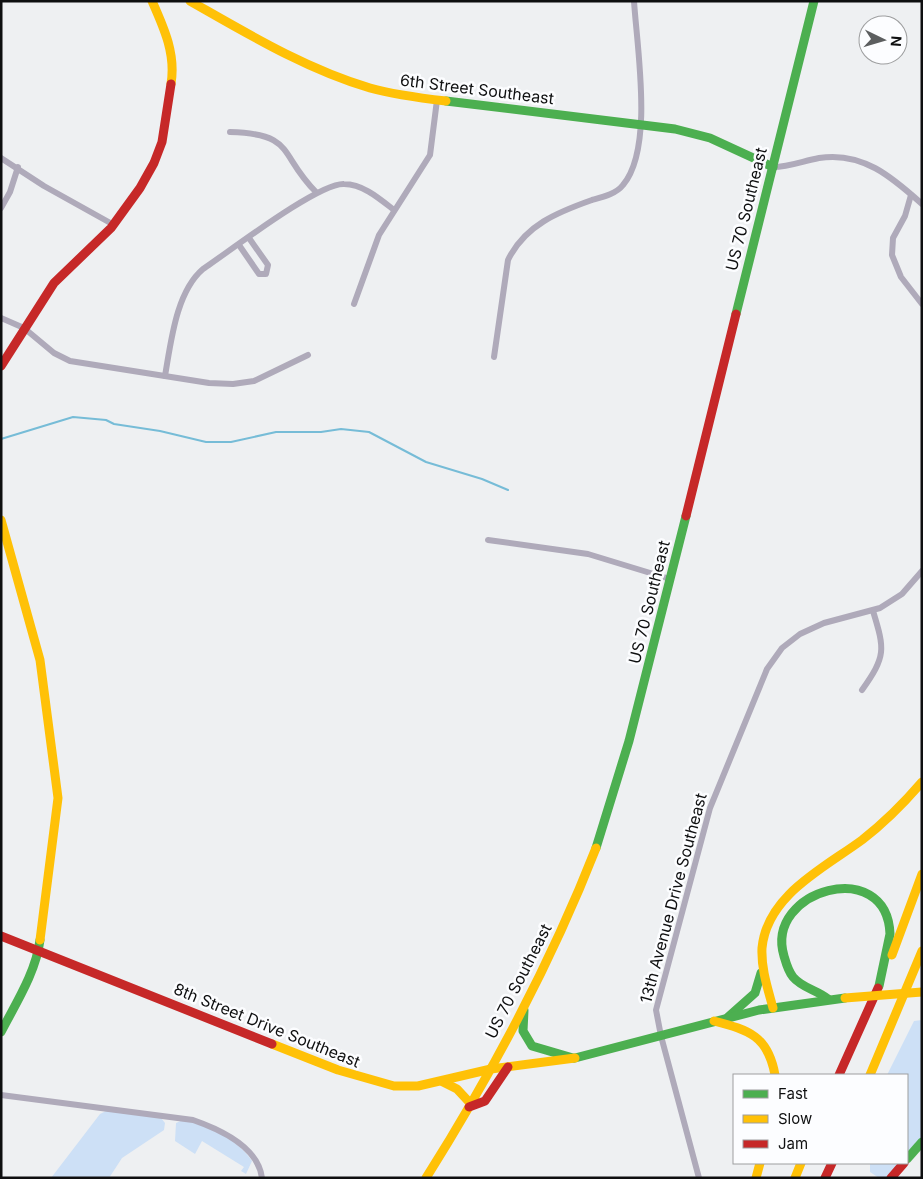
<svg xmlns="http://www.w3.org/2000/svg" width="923" height="1179" font-family="Inter,sans-serif">
<style>
.green{fill:#cde0f6}
.lines{fill:none;stroke-linecap:round;stroke-linejoin:round}
.stream{stroke:#76bcd7;stroke-width:2}
.street{stroke:#afaaba;stroke-width:6}
.fast{stroke:#4caf50;stroke-width:9}
.slow{stroke:#ffc107;stroke-width:9}
.jam{stroke:#c62828;stroke-width:9}
.slow-bridge{stroke:#ffc107;stroke-width:9}
.labels{text-anchor:middle;dominant-baseline:central;stroke-width:5;stroke-linejoin:round;paint-order:stroke}
.street-label{font-size:16px;fill:#0e0f10;stroke:#fcfdff}
</style>
<rect width="100%" height="100%" fill="#eef0f2"/>
<!-- green -->
<g class="green">
<polygon points="922,1020 922,1139 907,1155 907,1075 887,1075 914,1021"/>
<polygon points="108,1110 161,1118 165,1123 164,1130 122,1158 109,1178 51,1178 100,1114"/>
<path d="M183,1120c25,6 55,19 69,41l-6,13 -5,-3 3,-4 -42,-26 -7,13 -20,-13 1,-18z"/>
<polygon points="870,1163 900,1163 886,1178 879,1178 870,1172"/>
</g>
<g class="lines">
<!-- stream -->
<polyline class="stream" points="1,439 73,417 106,420 114,424 160,431 206,442 231,442 276,432 321,432 341,429 369,432 426,462 482,479 508,490"/>
<!-- street -->
<g class="street">
<path d="M230,132c66,2 48,22 86,60"/>
<polyline points="1,158 44,186 114,225"/>
<path d="M773,167c16,0 30,-6 46,-9 43,-7 73,19 103,46"/>
<polyline points="911,195 905,216 893,238 892,255 901,277 922,304"/>
<polyline points="1,208 10,192 18,167"/>
<polyline points="239,245 259,274 266,274 268,265 249,238"/>
<polyline points="354,304 379,235 430,155 437,100"/>
<polyline points="1,318 24,328 54,353 70,361 209,383 233,384 254,381 308,355"/>
<path d="M494,357l14,-97c17,-35 50,-48 84,-60 11,-3 24,-6 31,-15 31,-37 14,-136 11,-184"/>
<path d="M165,376c6,-34 11,-84 38,-107 27,-18 115,-86 141,-85 19,0 36,15 50,26"/>
<polyline points="488,540 588,554 670,579"/>
<path d="M862,690c24,-34 23,-40 11,-79"/>
<path d="M1,1095l192,25c26,9 65,26 69,58"/>
<polyline points="699,1178 661,1036 656,1010 710,808 767,669 782,648 800,634 824,623 880,608 902,594 922,571"/>
</g>
<!-- fast -->
<g class="fast">
<polyline points="446,101 675,129 710,138 773,167"/>
<polyline points="736,314 814,1"/>
<polyline points="596,848 629,741 686,516"/>
<path d="M828,999c-11,-9 -26,-11 -35,-22 -5,-6 -7,-14 -9,-21 -20,-66 103,-101 106,-22l-11,52"/>
<polyline points="524,1010 523,1031 532,1046 573,1058"/>
<polyline points="728,1017 755,993 761,973"/>
<path d="M1,1032c15,-29 35,-60 39,-92"/>
<polyline points="575,1058 759,1010 845,998"/>
<polyline points="907,1159 922,1142"/>
</g>
<!-- slow -->
<g class="slow">
<path d="M152,1c12,27 24,53 19,83"/>
<path d="M190,1c58,33 116,68 180,87 25,7 50,10 76,13"/>
<polyline points="1,520 40,660 58,798 40,940"/>
<polyline points="892,955 922,874"/>
<path d="M773,1008c-5,-19 -12,-39 -11,-60 5,-53 62,-80 100,-108 22,-17 42,-37 60,-58"/>
<path d="M714,1021c35,9 54,15 61,54"/>
<polyline points="272,1044 338,1070 394,1086 418,1086 491,1069 575,1058"/>
<polyline points="870,1075 922,951"/>
<polyline points="443,1082 457,1089 470,1103"/>
<path d="M426,1178c66,-105 125,-215 170,-330"/>
<polyline points="756,1178 760,1163"/>
<polyline points="795,1178 801,1163"/>
</g>
<!-- jam -->
<g class="jam">
<polyline points="1,366 54,283 111,228 140,188 154,163 162,142 171,84"/>
<polyline points="686,516 736,314"/>
<polyline points="1,936 272,1044"/>
<polyline points="839,1075 878,988"/>
<polyline points="469,1107 485,1101 508,1067"/>
<polyline points="825,1178 832,1163"/>
<polyline points="891,1178 904,1163"/>
</g>
<!-- slow-bridge -->
<polyline class="slow-bridge" points="845,998 922,992"/>
</g>
<g class="labels">
<!-- street labels -->
<g class="street-label">
<text transform="translate(477 89) rotate(7)">6th Street Southeast</text>
<text transform="translate(746 209) rotate(-76)">US 70 Southeast</text>
<text transform="translate(649 602) rotate(-76)">US 70 Southeast</text>
<text transform="translate(673 898) rotate(-75)">13th Avenue Drive Southeast</text>
<text transform="translate(518 981) rotate(-63)">US 70 Southeast</text>
<text transform="translate(267 1025) rotate(22)">8th Street Drive Southeast</text>
</g>
</g>
<!-- border -->
<rect width="923" height="1179" fill="none" stroke="#0e0f10" stroke-width="5"/>
<!-- legend -->
<rect x="733" y="1074" width="175" height="90" fill="#fcfdff" stroke="#9d9e9f"/>
<rect x="743" y="1090" width="25" height="8" fill="#4caf50" stroke="#9d9e9f"/>
<text x="778" y="1099" font-size="15" fill="#0e0f10">Fast</text>
<rect x="743" y="1115" width="25" height="8" fill="#ffc107" stroke="#9d9e9f"/>
<text x="778" y="1124" font-size="15" fill="#0e0f10">Slow</text>
<rect x="743" y="1140" width="25" height="8" fill="#c62828" stroke="#9d9e9f"/>
<text x="778" y="1149" font-size="15" fill="#0e0f10">Jam</text>
<!-- north arrow -->
<g transform="translate(883 40) rotate(95)"><circle r="24" fill="#fcfdff" stroke="#9d9e9f"/>
<path d="M0-4L9 19L0 12L-9 19Z" fill="#5c5e5f"/>
<text y="-8" font-size="14" font-weight="bold" text-anchor="middle" fill="#0e0f10">N</text>
</g>
</svg>
